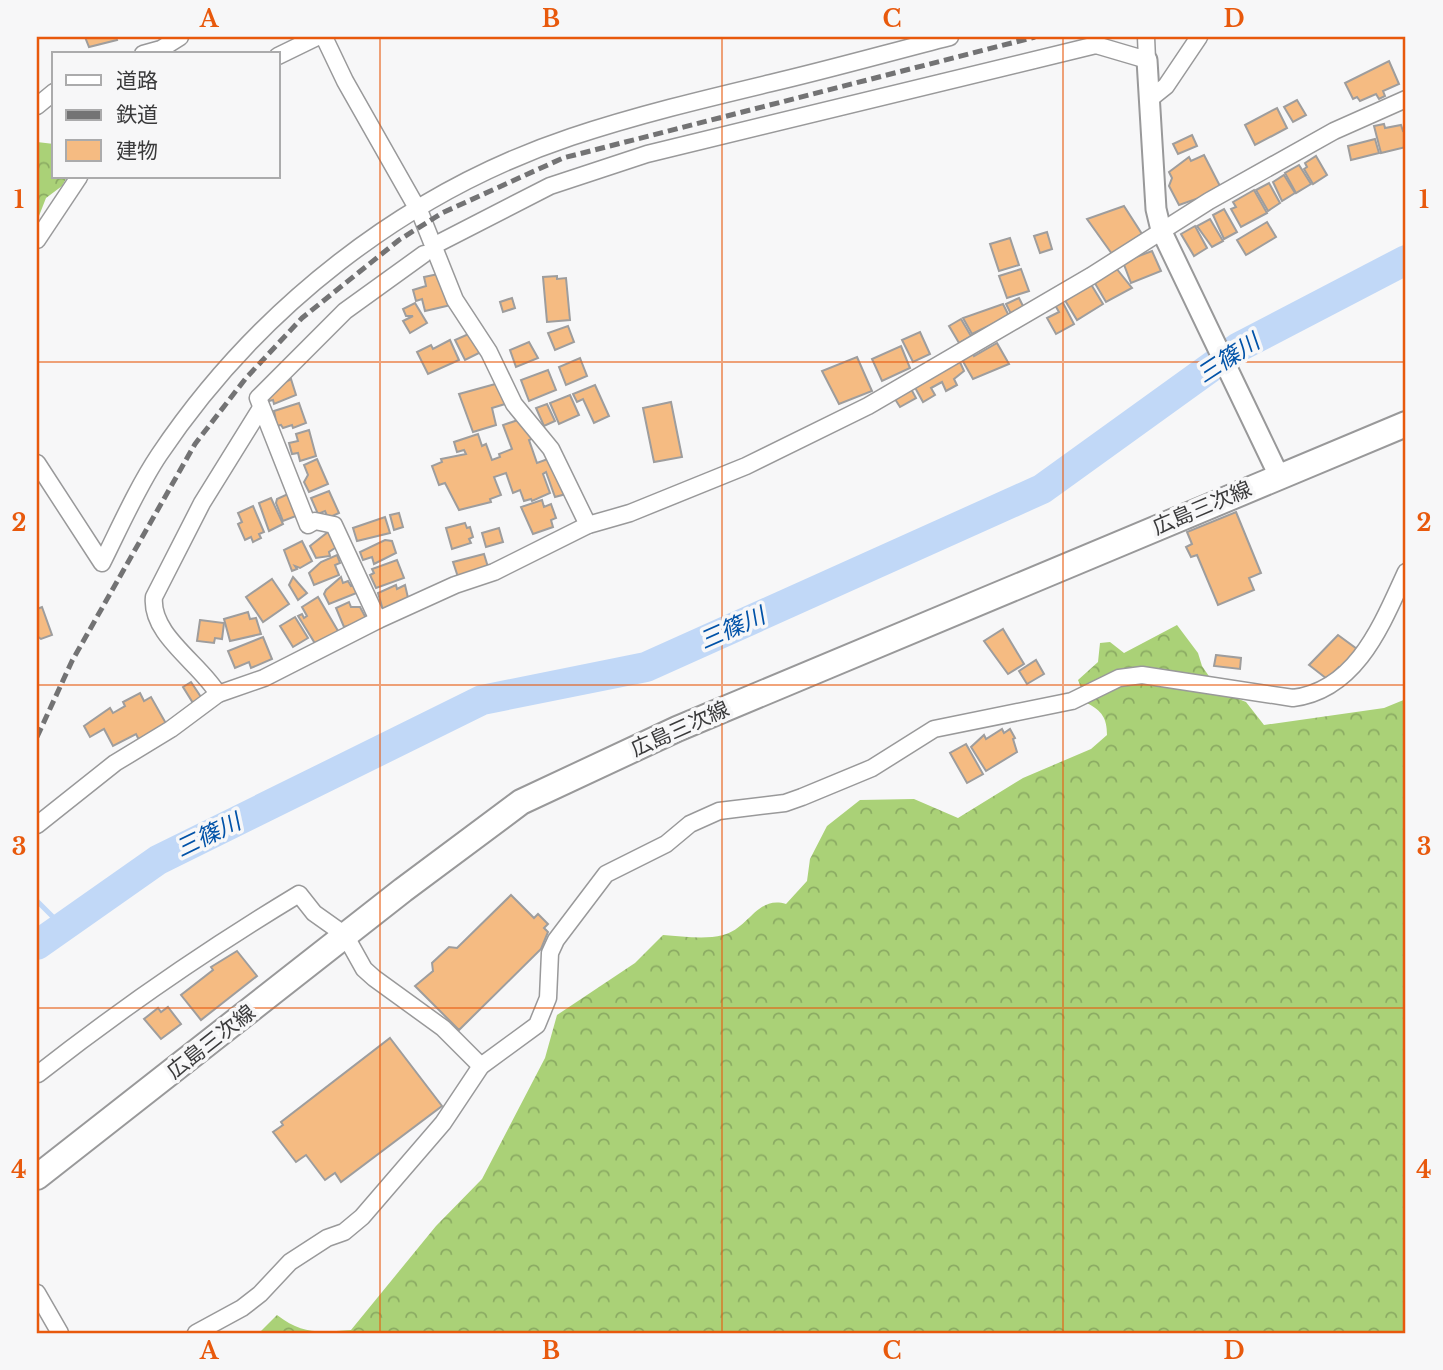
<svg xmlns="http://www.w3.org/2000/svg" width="1443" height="1370" font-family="'Libre Baskerville','Noto Sans JP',serif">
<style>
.forest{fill:url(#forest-crowns)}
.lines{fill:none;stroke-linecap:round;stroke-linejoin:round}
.stream{stroke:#c1d8f7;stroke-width:5}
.river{stroke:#c1d8f7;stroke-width:30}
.building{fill:#f5bb82;stroke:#9e9d9d;stroke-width:2}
.minor-casing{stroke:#99999a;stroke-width:19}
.tertiary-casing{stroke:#99999a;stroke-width:23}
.primary-casing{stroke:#99999a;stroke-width:28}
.minor{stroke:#fff;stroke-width:16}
.tertiary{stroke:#fff;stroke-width:19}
.primary{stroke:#fff;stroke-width:24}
.rail{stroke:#737374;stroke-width:5;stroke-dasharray:10 5;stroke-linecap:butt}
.grid{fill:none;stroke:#e8590c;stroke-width:2;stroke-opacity:0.55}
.labels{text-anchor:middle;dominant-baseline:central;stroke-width:7;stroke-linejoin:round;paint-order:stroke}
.street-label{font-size:21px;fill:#3a3a3b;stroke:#f7f7f8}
.water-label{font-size:23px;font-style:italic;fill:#0052a8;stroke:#f7f7f8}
.neatline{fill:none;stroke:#e8590c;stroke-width:2.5}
.grid-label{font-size:23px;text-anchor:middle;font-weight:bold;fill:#e8590c}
</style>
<defs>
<pattern id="forest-crowns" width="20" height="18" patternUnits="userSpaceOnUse" patternTransform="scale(1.75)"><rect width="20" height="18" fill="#aad177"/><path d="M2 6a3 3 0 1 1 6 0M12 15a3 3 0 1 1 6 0" fill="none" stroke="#8bab63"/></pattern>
</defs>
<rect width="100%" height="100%" fill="#f7f7f8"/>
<!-- forest -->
<g class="forest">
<polygon points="37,142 54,144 54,177 67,177 62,186 46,198 37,221"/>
<path d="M1177,625l21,28 4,13 17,25 27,11 18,23 120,-17 22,-9v634h-1147l18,-18c26,20 42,17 74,15l85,-104 46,-47 63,-121 12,-43 78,-52 28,-28c19,1 41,5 60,0 26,-6 34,-40 63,-31l21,-23 3,-22 17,-33 33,-26 54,-1 44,19 65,-40 68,-29 16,-14c0,-17 -5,-24 -20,-32l-9,-23 20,-18 2,-19 10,-1 14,11z"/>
</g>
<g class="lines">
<!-- stream -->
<polyline class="stream" points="37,901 63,927"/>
<!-- river -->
<polyline class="river" points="37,945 158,860 482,700 646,667 1042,489 1239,347 1406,260"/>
</g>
<!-- building -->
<g class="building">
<polygon points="85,37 116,37 117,40 89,47"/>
<polygon points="1389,61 1399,84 1383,91 1385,96 1379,99 1376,94 1360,101 1357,97 1353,99 1345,83"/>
<polygon points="1297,100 1306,115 1293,122 1284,107"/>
<polygon points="1277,108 1287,128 1255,145 1245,125"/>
<polygon points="1384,124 1385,128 1401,125 1403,131 1406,130 1406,147 1381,153 1374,126"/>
<polygon points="1192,135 1197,146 1178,154 1173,144"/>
<polygon points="1375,139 1379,153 1351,160 1348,146"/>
<polygon points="1204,155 1222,190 1179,205 1169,186 1172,178 1169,172 1189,157 1191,161"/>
<polygon points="1316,156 1327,175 1313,184 1304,169 1307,167 1305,163"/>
<polygon points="1299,165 1311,184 1296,193 1285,173"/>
<polygon points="1284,175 1295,193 1282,201 1273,182"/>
<polygon points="1269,183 1280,203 1268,211 1256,190"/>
<polygon points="1254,190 1267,213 1241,227 1231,209 1236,207 1233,202"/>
<polygon points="1124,206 1142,234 1112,254 1087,219"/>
<polygon points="1224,209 1237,232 1224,239 1213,215"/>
<polygon points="1210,219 1223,241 1212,247 1197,226"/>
<polygon points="1267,222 1276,237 1246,255 1237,240"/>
<polygon points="1195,226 1207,248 1194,256 1181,234"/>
<polygon points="1047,232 1052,249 1040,253 1034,236"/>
<polygon points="1010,238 1019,265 999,271 990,244"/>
<polygon points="1152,251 1161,271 1131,283 1123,262"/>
<polygon points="1116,268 1132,288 1106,302 1093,280"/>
<polygon points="1021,269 1029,291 1007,298 999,276"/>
<polygon points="443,273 451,305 425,311 422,299 416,301 413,290 426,286 424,277"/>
<polygon points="557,276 557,279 566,278 570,320 547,322 543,277"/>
<polygon points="1089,281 1103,304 1077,320 1063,297"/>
<polygon points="512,298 515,308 503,312 500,302"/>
<polygon points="1019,298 1024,308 1011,314 1006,304"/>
<polygon points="1062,301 1074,324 1056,334 1047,318 1059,312 1055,305"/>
<polygon points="415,303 427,323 410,333 403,321 413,316 406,316 403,309"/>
<polygon points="1003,304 1009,316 972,334 963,318"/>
<polygon points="961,319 971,336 959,343 949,326"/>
<polygon points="568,326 574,342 555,350 548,333"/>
<polygon points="473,332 483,351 465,360 455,340"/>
<polygon points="920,332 930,354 913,362 902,340"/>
<polygon points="450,340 459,360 428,374 417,352 431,345 433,349"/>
<polygon points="529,342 538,358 516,367 510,350"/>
<polygon points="997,343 1009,364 973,379 961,358 972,352 974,356"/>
<polygon points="901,346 910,368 882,381 872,359"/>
<polygon points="857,357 872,391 839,404 822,371"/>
<polygon points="580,358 587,376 566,385 559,367"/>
<polygon points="959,360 964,371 954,379 957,385 946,391 942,382 931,388 935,395 923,402 913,384"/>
<polygon points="548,370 556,390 529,401 521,380"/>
<polygon points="291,379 296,395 274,404 273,400 269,401 266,392"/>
<polygon points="499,383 505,404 492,408 496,425 473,432 459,394"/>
<polygon points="595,385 609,416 594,423 583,399 577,402 573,394"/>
<polygon points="910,387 916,398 900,407 893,396"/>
<polygon points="570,395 579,415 559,424 550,403"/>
<polygon points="671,402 682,457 654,462 643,408"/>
<polygon points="299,403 306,423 293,428 292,425 283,428 281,425 277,426 274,411"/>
<polygon points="547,404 555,421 544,426 536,408"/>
<polygon points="521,419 534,438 529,440 537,463 553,457 566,494 555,497 546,472 543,474 550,493 532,501 531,499 524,501 520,490 513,493 506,473 494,477 501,495 490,499 491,502 459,510 445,483 439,485 432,466 442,462 441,459 466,454 464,450 457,452 454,442 478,434 482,446 486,444 492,460 500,457 499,454 512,449 503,425"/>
<polygon points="309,430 316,456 300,461 298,453 292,454 289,443 298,441 296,434"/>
<polygon points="317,459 328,484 309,492 304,482 308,475 304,465"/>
<polygon points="329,491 339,513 328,518 325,511 318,514 311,498"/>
<polygon points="288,494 301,514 283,521 276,503 277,499"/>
<polygon points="271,498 283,524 269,531 259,503"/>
<polygon points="542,500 544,507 551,504 556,518 551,520 553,527 533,534 521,507"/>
<polygon points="253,506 264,532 259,534 261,538 253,542 251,537 245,540 238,524 242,522 238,513"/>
<polygon points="1236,512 1261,573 1249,578 1254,590 1218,605 1197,555 1191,557 1186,547 1192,544 1187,532"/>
<polygon points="399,513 403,527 394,530 390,515"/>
<polygon points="385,517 390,533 357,541 353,528"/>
<polygon points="465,523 467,528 470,527 473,537 469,539 471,543 452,549 446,528"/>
<polygon points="499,528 503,542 486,547 482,533"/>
<polygon points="328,532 332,534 338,546 329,552 330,556 316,558 310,546"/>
<polygon points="385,540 392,541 396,553 374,564 372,557 363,560 360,552"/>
<polygon points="302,541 312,561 300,568 295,566 297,569 292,571 284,550"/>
<polygon points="484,554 488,567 458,577 453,562"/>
<polygon points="337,555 340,563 335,565 339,575 314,585 309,573 321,562"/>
<polygon points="397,560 404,578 376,588 370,575 374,573 372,569"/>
<polygon points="293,577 307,593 298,600 289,585"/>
<polygon points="341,577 343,583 348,581 351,586 355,585 359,592 329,604 324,594 326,590"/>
<polygon points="272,579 289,604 263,622 246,597"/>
<polygon points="396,585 397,589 405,585 409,602 383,610 378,593"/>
<polygon points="318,597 338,631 316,645 298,616 302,614 304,618 307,616 302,607"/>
<polygon points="349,602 351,607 360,607 367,620 344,627 336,608"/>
<polygon points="42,607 52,635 41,639 37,636 37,609"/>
<polygon points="248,612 250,619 256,618 261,634 230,641 224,619"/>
<polygon points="295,617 308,638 293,647 280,626"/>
<polygon points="200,620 224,623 222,639 215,638 214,643 197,641"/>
<polygon points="1003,629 1024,664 1008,674 984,641"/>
<polygon points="1338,635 1357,649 1342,669 1339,667 1327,679 1309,665"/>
<polygon points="263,637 272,659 251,668 249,662 235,668 228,651"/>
<polygon points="1216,655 1241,658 1240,669 1214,666"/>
<polygon points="1036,660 1044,674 1027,684 1019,671"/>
<polygon points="191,682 201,697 193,703 183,687"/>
<polygon points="140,693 144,701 151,697 168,727 139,740 136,734 113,746 104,729 90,737 84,726 110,708 113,713 125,706 123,702"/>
<polygon points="1002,729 1004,733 1010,729 1015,738 1013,739 1017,752 986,771 971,747 984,735 986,739"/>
<polygon points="966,744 983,774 967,783 950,753"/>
<polygon points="511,895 534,918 538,914 548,924 544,928 548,932 541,949 459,1030 415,986 433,971 432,963 449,947 457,948"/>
<polygon points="237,951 257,976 201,1020 181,995 213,970 211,967"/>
<polygon points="168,1007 181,1024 161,1039 144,1019 158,1008 161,1012"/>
<polygon points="390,1038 442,1106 341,1182 335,1173 325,1180 306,1155 296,1162 273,1132 283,1125 281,1122"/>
</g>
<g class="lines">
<defs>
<g id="minor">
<polyline points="324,37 345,81 421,215 455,300 489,352 514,404 551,449 588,525"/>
<polyline points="143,54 161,49 180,37"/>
<polyline points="278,56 317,37"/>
<polyline points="1151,98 1166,86 1199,37"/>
<polyline points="37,106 54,92"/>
<polyline points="37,240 79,177"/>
<polyline points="435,245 550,186 647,154 1096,45 1147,60 1146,37"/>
<path d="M37,463l65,100c18,-36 35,-75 57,-108 98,-146 245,-262 412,-318 66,-22 133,-38 200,-54 60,-14 120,-31 179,-46"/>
<polyline points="378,620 334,525 315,521 308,525 258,398 345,311 424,254"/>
<path d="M218,694c-17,-30 -68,-59 -64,-97l48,-94 59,-95"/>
<polyline points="37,825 115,763 171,729 218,694 264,678 378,620 455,585 494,572 588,525 630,513 746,466 868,406 1091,276 1209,201 1334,131 1406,99"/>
<path d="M38,1074c84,-66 170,-125 261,-180l15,19 31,22 19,34 10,9 69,50 38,38"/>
<polyline points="37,1293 60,1333"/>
<path d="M196,1333l46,-25 18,-14 30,-32 37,-24 17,-6 18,-15 81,-94 38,-57 56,-41 11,-27 2,-45 6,-13 50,-66 60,-30 24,-20 29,-13 66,-8 17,-6 70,-29 62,-39 138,-28 47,-23 23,-3 151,23c64,-8 89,-74 113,-126"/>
</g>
<polyline id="tertiary" points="1147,60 1156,209 1161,230 1279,476"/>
<polyline id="primary" points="37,1177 403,890 521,802 677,729 1406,424"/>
</defs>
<!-- minor casing -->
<use href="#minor" class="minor-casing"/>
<!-- tertiary casing -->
<use href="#tertiary" class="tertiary-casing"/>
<!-- primary casing -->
<use href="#primary" class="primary-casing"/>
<!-- minor -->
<use href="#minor" class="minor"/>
<!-- tertiary -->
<use href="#tertiary" class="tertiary"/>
<!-- primary -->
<use href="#primary" class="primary"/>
<!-- rail -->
<polyline class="rail" points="37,737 72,661 195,444 246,378 302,318 399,240 442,213 563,158 1035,37"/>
</g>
<!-- grid -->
<path class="grid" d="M380,37v1296M722,37v1296M1063,37v1296M37,362h1369M37,685h1369M37,1008h1369"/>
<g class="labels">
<!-- street labels -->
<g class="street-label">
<text transform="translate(1202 508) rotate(-23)">広島三次線</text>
<text transform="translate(680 729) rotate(-24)">広島三次線</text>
<text transform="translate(211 1042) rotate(-38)">広島三次線</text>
</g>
<!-- water labels -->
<g class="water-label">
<text transform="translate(1228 358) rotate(-33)">三篠川</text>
<text transform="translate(732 628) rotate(-24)">三篠川</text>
<text transform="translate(208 835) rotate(-26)">三篠川</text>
</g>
</g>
<!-- border -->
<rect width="1443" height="1370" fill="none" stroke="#f7f7f8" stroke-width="77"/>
<!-- legend -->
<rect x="52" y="52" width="228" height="126" fill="#f7f7f8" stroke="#ababac" stroke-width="2"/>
<rect x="66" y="75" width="35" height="10" fill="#ffffff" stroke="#ababac" stroke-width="2"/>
<text x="116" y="88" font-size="21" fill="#3a3a3b">道路</text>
<rect x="66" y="110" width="35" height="10" fill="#737374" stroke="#ababac" stroke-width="2"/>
<text x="116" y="122" font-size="21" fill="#3a3a3b">鉄道</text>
<rect x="66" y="140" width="35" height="21" fill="#f5bb82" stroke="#ababac" stroke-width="2"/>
<text x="116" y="158" font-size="21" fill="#3a3a3b">建物</text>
<rect x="38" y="38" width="1366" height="1294" class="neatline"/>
<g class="grid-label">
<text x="209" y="27">A</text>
<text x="551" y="27">B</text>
<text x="892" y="27">C</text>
<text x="1234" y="27">D</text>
<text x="19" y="208">1</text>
<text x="1424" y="208">1</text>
<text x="19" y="531">2</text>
<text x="1424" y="531">2</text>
<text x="19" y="855">3</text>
<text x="1424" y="855">3</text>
<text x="19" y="1178">4</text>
<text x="1424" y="1178">4</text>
<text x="209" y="1359">A</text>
<text x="551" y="1359">B</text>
<text x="892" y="1359">C</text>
<text x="1234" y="1359">D</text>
</g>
</svg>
